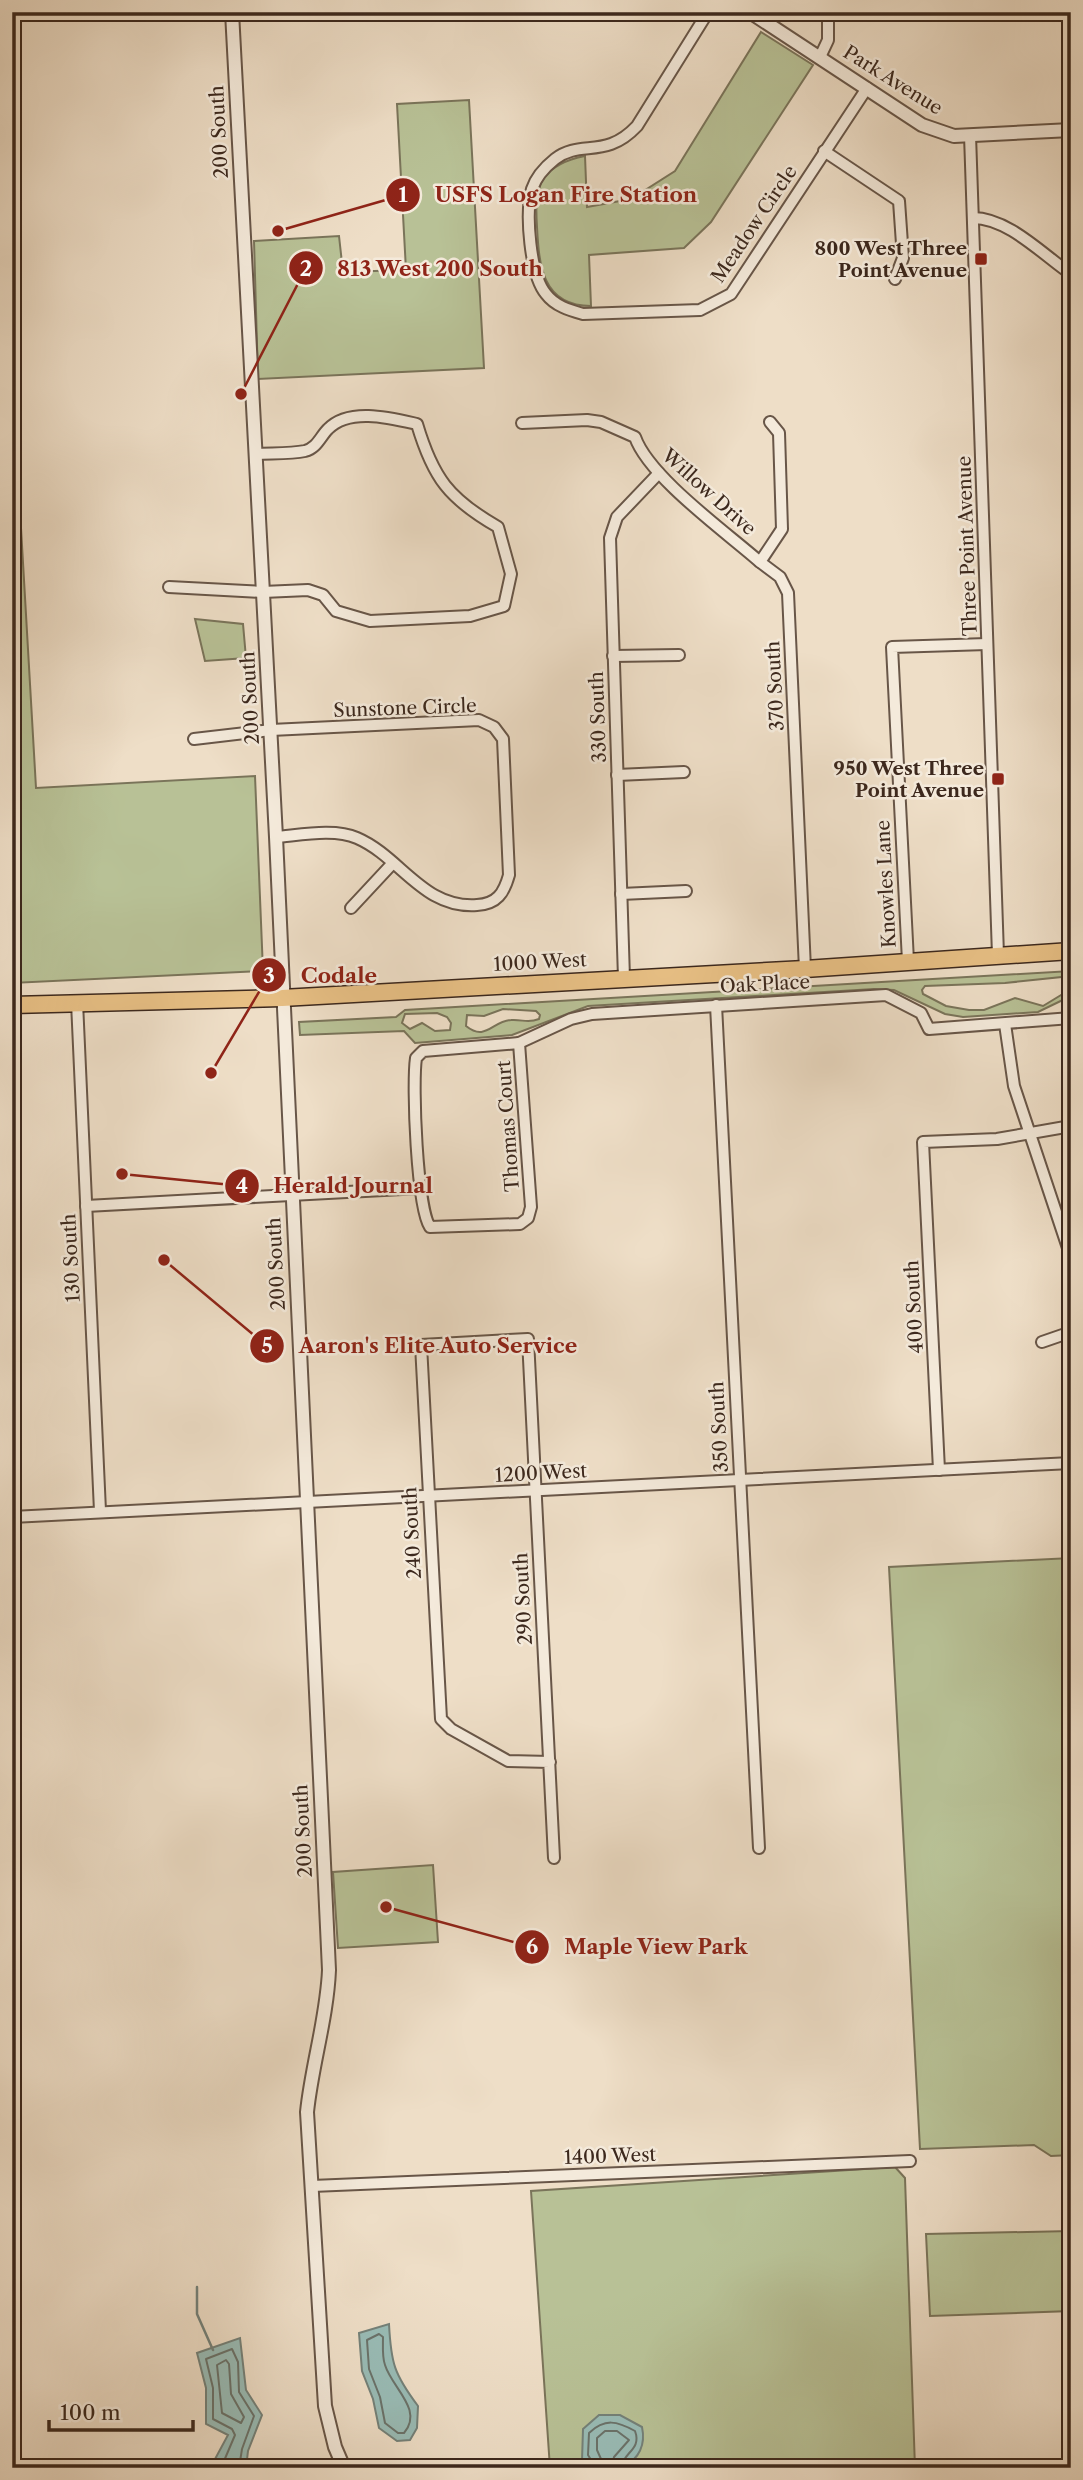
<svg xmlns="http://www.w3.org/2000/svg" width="1083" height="2480" font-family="'Libre Caslon Text',serif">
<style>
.green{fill:#b8c196;stroke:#7a745a;stroke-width:2;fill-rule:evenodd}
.water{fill:#99bcb6;stroke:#748179;stroke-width:2}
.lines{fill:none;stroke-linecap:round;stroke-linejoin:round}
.shore{stroke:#6a726a;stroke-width:2}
.stream{stroke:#748179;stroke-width:2.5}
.minor-casing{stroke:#685648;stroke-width:14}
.tertiary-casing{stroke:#685648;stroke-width:16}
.primary-casing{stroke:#3c281d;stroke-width:19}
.minor{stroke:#f4eadb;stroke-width:10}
.tertiary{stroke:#f4eadb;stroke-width:12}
.primary{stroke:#e7bf84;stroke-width:16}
.poi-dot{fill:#8f2418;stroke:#f4eadb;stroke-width:2.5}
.labels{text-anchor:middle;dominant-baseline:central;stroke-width:5;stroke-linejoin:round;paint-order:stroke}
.street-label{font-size:19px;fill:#3c281d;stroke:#f4eadb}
.poi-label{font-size:19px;font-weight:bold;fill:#3c281d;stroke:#f4eadb;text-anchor:end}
.leader{fill:none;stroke:#8f2418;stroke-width:2.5}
.callout-dot{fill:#8f2418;stroke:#f4eadb;stroke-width:2.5}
.mark-label{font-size:21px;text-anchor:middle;font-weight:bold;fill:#fff}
.callout-label{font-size:21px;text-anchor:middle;font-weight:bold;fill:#8f2418;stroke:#f4eadb;stroke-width:5;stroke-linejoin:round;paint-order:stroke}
</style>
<rect width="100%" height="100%" fill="#eedec7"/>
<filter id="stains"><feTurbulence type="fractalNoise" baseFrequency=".00286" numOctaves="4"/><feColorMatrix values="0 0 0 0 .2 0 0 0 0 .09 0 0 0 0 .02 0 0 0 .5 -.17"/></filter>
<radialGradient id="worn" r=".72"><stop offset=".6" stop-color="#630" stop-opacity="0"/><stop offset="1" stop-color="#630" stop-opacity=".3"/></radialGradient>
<!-- green -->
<g class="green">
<path d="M761,32l52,33 -102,157 -27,26 -95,7 2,51c-49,0 -52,-41 -54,-79 -1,-16 -2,-33 6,-48 10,-14 26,-20 42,-23l2,51 44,-8 44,-28z"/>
<polygon points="469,100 484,368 258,379 254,241 339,236 343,272 406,270 397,104"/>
<polygon points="12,528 21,528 36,788 255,776 263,971 12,983"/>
<polygon points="195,619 243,624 246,658 205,661"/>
<path d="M1071,971v5l-66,7 -80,3 -3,4 1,4 23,12 23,4h15l31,-12 28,8 28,-17v7l-33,16 -75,5 -18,-3 -51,-24 -20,-1 -286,17 -76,29 -97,8 -11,-12 -104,4 -1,-13 97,-5 9,-7zM503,1009l33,2 4,4 -1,4c-12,5 -16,0 -28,1 -19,1 -25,22 -45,6l1,-11 17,1zM437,1013l10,4 4,6 -1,7 -15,1 -13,-8 -12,6 -8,-6 3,-9z"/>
<polygon points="1071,1558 1071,2155 1051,2156 1034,2145 920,2149 889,1567"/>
<polygon points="433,1865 438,1942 338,1948 333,1872"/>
<polygon points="895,2167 905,2178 915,2468 550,2468 531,2191"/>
<polygon points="1071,2231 1071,2311 930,2316 926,2234"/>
</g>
<!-- water -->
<g class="water">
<path d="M389,2324c2,39 5,50 29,82l-1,22 -7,12 -13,1 -18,-13 -6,-29 -11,-28 -3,-38z"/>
<polygon points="240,2338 246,2390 262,2415 248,2451 246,2468 215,2468 214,2461 228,2435 206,2424 206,2388 197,2353"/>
<path d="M599,2415h21l22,12c8,37 -31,52 -60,34l1,-32z"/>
</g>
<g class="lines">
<!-- shore -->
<g class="shore">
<path d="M379,2334l4,3c0,9 -1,20 2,28 7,23 39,45 19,68h-6l-13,-10 -5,-26 -11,-28 -2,-29z"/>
<polygon points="226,2360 229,2364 231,2394 244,2417 241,2423 222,2413 217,2365"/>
<polyline points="221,2468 235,2435 232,2429 213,2419 213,2388 206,2359 232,2349 238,2362 239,2392 254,2416 242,2449 239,2468"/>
<path d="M596,2468l-8,-13 1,-22c16,-15 28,-12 46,-2 7,19 -12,21 -14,37"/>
<polyline points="605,2468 597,2450 597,2438 605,2431 617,2431 629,2440 614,2457 612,2468"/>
</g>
<!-- stream -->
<polyline class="stream" points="197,2287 197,2314 213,2350"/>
<defs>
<g id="minor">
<path d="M708,12l-71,114c-32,34 -56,13 -82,33 -10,8 -19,18 -23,30 -7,24 -2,86 14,105 9,12 23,16 37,20l117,-4 31,-16 136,-206"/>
<polyline points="820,57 828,40 828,12"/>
<polyline points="970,135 998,955"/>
<polyline points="824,151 899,201 903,258 895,279"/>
<path d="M973,218c35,0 69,36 98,56"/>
<polyline points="770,422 779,433 782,529 760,562 780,577 788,593 805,969"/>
<path d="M522,423l65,-3 14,2 34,15c14,40 91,95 125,125"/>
<path d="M169,587l94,5 45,-2 15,5 13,16 34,10 100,-5 34,-10 7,-32 -13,-47c-49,-28 -65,-49 -81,-103 -26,-6 -68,-17 -89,5 -8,8 -11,19 -23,22 -15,3 -34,2 -49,3"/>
<polyline points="613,656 679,655"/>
<path d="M194,739l77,-9 208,-10 15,7 9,12 6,136c-5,18 -12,29 -32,30 -54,4 -76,-48 -120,-67 -22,-10 -57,-3 -81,-1"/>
<polyline points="617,775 684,772"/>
<polyline points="621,894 686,891"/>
<polyline points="351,908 392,864"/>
<polyline points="908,961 892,647 987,644"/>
<polyline points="624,978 610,538 617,517 659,473"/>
<polyline points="77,1002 100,1511"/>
<polyline points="716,1005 759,1848"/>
<polyline points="1005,1024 1014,1086 1071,1257"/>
<polyline points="519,1043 571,1019 592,1014 886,995 921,1013 929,1029 1071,1018"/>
<path d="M519,1043l12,164 -3,11 -8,6 -90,3c-13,-19 -18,-142 -14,-169l7,-7z"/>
<polyline points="86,1206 421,1188"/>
<polyline points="1042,1342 1071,1332"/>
<polyline points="939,1470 923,1142 997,1139 1071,1126"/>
<polyline points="12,1517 1071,1463"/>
<path d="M550,1762l-42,-1 -57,-32 -10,-10 -20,-374 107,-6c8,173 18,346 26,519"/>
<polyline points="312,2186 910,2161"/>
</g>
<g id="tertiary">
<path d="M232,12l44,825 53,1133c-2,48 -17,94 -22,142l18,294 10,41 9,21"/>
<polyline points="750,12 922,125 954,136 1071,130"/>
</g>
<polyline id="primary" points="12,1005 282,998 805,969 1071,951"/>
</defs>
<!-- minor casing -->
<use href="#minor" class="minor-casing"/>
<!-- tertiary casing -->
<use href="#tertiary" class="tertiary-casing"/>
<!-- primary casing -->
<use href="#primary" class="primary-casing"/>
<!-- minor -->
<use href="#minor" class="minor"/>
<!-- tertiary -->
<use href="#tertiary" class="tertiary"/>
<!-- primary -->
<use href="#primary" class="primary"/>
</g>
<!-- markers -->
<g class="poi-dot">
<rect x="974" y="252" width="14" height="14" rx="3.5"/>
<rect x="991" y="772" width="14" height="14" rx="3.5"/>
</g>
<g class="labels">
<!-- street labels -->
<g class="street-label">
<text transform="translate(893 80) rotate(32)">Park Avenue</text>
<text transform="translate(219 132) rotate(-93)">200 South</text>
<text transform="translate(754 224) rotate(-56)">Meadow Circle</text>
<text transform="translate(709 492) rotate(42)">Willow Drive</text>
<text transform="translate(967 546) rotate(-92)">Three Point Avenue</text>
<text transform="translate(775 686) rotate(-93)">370 South</text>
<text transform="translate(250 698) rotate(-93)">200 South</text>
<text transform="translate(405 708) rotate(-2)">Sunstone Circle</text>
<text transform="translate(598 717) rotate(-92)">330 South</text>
<text transform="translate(886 884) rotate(-93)">Knowles Lane</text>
<text transform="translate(540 962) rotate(-3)">1000 West</text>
<text transform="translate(765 984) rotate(-3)">Oak Place</text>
<text transform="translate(508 1126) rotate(-94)">Thomas Court</text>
<text transform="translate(71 1258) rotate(-93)">130 South</text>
<text transform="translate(276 1264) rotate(-93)">200 South</text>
<text transform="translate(914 1307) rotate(-93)">400 South</text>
<text transform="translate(719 1427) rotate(-93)">350 South</text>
<text transform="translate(541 1473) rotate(-3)">1200 West</text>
<text transform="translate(412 1533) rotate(-93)">240 South</text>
<text transform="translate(523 1599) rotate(-93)">290 South</text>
<text transform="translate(303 1831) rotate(-93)">200 South</text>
<text transform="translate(610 2156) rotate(-2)">1400 West</text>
</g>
<!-- poi labels -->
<g class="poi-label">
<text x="967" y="248">800 West Three<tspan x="967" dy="22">Point Avenue</tspan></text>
<text x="984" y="768">950 West Three<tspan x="984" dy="22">Point Avenue</tspan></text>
</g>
</g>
<!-- callouts -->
<path class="leader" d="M278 231L403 195M241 394L306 268M211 1073L269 975M122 1174L242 1186M164 1260L267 1346M386 1907L532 1947"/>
<g class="callout-dot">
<circle cx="278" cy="231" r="7"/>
<circle cx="241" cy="394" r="7"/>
<circle cx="211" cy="1073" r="7"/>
<circle cx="122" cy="1174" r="7"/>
<circle cx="164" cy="1260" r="7"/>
<circle cx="386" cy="1907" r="7"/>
<circle cx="403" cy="195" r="18"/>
<circle cx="306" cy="268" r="18"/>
<circle cx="269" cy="975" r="18"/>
<circle cx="242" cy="1186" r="18"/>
<circle cx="267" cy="1346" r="18"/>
<circle cx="532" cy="1947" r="18"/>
</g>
<g class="mark-label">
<text x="403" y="202">1</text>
<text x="306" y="276">2</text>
<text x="269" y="983">3</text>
<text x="242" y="1193">4</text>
<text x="267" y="1353">5</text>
<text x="532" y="1954">6</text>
</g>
<g class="callout-label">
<text x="566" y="202">USFS Logan Fire Station</text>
<text x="440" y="276">813 West 200 South</text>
<text x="339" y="983">Codale</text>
<text x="353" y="1193">Herald Journal</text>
<text x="438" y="1353">Aaron's Elite Auto Service</text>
<text x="656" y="1954">Maple View Park</text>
</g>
<!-- margin -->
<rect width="1083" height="2480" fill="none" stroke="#eedec7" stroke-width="42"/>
<rect x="14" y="14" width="1055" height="2452" fill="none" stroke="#3c281d" stroke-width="3.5"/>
<rect x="21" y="21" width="1041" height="2438" fill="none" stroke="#3c281d" stroke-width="2"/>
<!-- scale -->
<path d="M49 2420v10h144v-10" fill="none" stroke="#3c281d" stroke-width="3.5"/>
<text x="60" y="2420" font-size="21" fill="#3c281d" stroke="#f4eadb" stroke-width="5" paint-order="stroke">100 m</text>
<rect width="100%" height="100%" filter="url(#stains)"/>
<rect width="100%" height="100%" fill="url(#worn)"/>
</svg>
